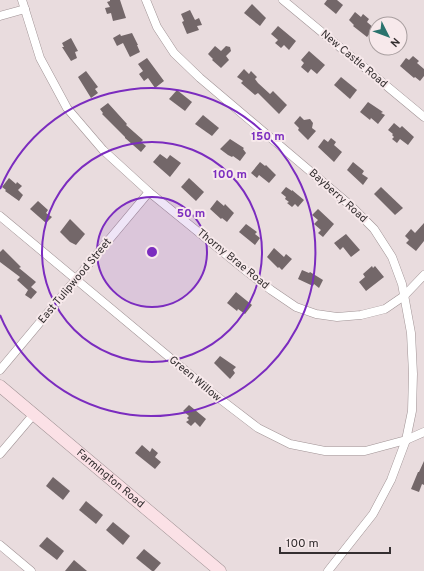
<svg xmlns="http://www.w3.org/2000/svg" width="424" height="571" font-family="Overpass,sans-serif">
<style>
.building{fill:#736769}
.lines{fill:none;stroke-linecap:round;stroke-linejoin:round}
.street-casing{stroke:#a09395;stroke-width:9}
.secondary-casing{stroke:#a09395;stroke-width:13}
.street{stroke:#fff;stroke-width:8}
.secondary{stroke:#fbe1e6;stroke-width:12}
.ring{fill:none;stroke:#7b2cbf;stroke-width:2}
.labels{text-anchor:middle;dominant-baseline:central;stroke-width:4;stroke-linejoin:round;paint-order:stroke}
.street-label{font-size:11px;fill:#342f30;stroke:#f7e9eb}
.centre{fill:#7b2cbf;stroke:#f7e9eb;stroke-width:2}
.ring-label{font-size:12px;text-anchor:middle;font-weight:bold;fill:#7b2cbf;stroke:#f7e9eb;stroke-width:4;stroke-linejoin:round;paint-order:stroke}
</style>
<rect width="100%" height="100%" fill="#e9dcde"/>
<!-- building -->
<g class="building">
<polygon points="110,0 120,0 126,18 113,21 111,13 107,14 105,8 110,7 107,2 110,1"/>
<polygon points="327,0 337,0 343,5 336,14 324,4"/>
<polygon points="252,4 266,18 260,26 244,13"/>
<polygon points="190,10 195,20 199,18 202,25 197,26 199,30 187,34 182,22 184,21 181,14"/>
<polygon points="355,12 361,17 363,14 369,19 367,22 374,28 367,37 353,26 354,25 349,20"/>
<polygon points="278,26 296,41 289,50 284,45 281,48 275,43 278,40 271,34"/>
<polygon points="132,33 138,45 137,45 140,52 130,57 123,43 117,46 113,38 120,34 121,36"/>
<polygon points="71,38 78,51 75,52 77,58 71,61 62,47 64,47 62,43"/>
<polygon points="215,46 221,51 226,46 230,47 231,51 226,56 229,60 221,68 212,60 213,59 208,54"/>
<polygon points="309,51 325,65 317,74 311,69 308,73 301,67 304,63 301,60"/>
<polygon points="413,56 419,61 417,63 424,69 424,76 420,81 415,77 414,78 400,66 406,58 409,60"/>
<polygon points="147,58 164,81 155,88 148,78 144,81 139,74 143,71 138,64"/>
<polygon points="244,69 249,74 251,71 257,77 255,79 258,83 270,94 273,91 287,105 279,114 258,93 255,95 241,83 243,81 237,77"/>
<polygon points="86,71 98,87 95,89 98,93 91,98 78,77"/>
<polygon points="341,77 357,90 350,99 334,85"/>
<polygon points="177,90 192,102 185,111 169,99"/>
<polygon points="368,102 383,112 381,113 385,115 378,124 371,118 370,120 360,112"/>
<polygon points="108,103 127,124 126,125 143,140 141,142 146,146 141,152 125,138 125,137 102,114 103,113 100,109"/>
<polygon points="203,115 219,128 212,136 195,124"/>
<polygon points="300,116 304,120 310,119 313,123 312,128 316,131 308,140 298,130 299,128 294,123"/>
<polygon points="394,123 400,128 402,126 414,137 408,145 400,139 397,143 392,139 394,137 392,135 393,134 388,130"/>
<polygon points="331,138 336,142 334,145 342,152 334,162 318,147 324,139 328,142"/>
<polygon points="230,139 244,148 243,149 246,153 240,161 233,156 232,157 228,155 220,149"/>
<polygon points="160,154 167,159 170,155 181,163 170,177 153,162"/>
<polygon points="260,162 265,166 266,165 276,175 269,183 259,175 257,178 251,173"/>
<polygon points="353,162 364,171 362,174 368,178 363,185 347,170"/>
<polygon points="9,178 16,184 17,182 22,186 18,190 23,195 19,201 5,191 6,190 2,187"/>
<polygon points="189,178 204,192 196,201 181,187"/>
<polygon points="286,187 292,191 292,190 304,200 298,207 295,204 292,207 287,203 289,202 285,199 286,197 281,193"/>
<polygon points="381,187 403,208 395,215 374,194"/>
<polygon points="217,200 224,206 225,204 234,213 227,222 222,218 221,219 210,209"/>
<polygon points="38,201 48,210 46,213 52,217 46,223 30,209"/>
<polygon points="318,209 334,224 323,237 318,233 321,230 314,224 318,220 312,215"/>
<polygon points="70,219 85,234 76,245 70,242 60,232"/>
<polygon points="424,223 424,241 416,251 406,243 409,240 405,236 411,229 415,233"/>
<polygon points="246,224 257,232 255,234 260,238 255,245 239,232"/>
<polygon points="346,234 360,250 351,257 343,247 340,250 334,243"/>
<polygon points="274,248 284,257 286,254 292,259 282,270 279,267 278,268 267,257"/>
<polygon points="3,249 21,267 19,268 36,282 31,287 37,292 31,299 25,295 28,290 17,280 20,277 0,262 0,252"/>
<polygon points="372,266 373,268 375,266 384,277 366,291 359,282 365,277 363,274"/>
<polygon points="302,270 309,273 310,272 323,280 319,288 314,284 313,286 298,279"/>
<polygon points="236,292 252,305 245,314 238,309 237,311 227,303"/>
<polygon points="220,356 236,367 233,370 235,373 230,379 214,363"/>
<polygon points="189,405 206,419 200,427 195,422 191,426 186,422 189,420 187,418 189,416 183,411"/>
<polygon points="142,445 150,452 152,448 158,453 155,457 161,462 155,469 135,453"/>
<polygon points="424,461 424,485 422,484 419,492 411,489 418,472 419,472"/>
<polygon points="53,477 70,491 63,500 46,486"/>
<polygon points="86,501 103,515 96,524 79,510"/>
<polygon points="113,522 130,536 123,545 106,530"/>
<polygon points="47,537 64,551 57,560 39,546"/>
<polygon points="144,549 161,563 154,571 152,571 136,558"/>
<polygon points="74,560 87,571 65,571"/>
</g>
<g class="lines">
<defs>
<g id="street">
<polyline points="22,0 40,58 53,82 67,108 103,150 149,192 245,270 271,290 296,307 316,314 337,317 361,315 385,309 404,296 424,275"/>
<polyline points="146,0 157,27 174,53 200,78 350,205 374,229 392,257 402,284 411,333 413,374 412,411 406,440 391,480 373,514 328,571"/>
<polyline points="283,0 424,117"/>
<polyline points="0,16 25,9"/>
<polyline points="0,216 211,392 258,428 290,444 325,451 365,451 406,440 424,432"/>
<polyline points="0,370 149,192"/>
<polyline points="0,454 34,414"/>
<polyline points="0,545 31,571"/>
</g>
<g id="secondary">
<path id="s1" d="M0,386l220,185"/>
</g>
</defs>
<!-- street casing -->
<use href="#street" class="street-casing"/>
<!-- secondary casing -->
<use href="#secondary" class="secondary-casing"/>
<!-- street -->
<use href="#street" class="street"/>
<!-- secondary -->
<use href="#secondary" class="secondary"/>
</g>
<!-- distance rings -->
<circle cx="152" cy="252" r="55" fill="#7b2cbf" fill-opacity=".12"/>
<g class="ring">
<circle cx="152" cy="252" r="55"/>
<circle cx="152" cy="252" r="110"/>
<path d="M0 189A164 164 0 1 1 0 315"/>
</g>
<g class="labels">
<!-- street labels -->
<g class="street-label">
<text transform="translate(354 59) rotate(40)">New Castle Road</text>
<text transform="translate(338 196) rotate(42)">Bayberry Road</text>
<text transform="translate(233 259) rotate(39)">Thorny Brae Road</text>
<text transform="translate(75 281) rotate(-50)">East Tulipwood Street</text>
<text transform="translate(195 379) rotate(40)">Green Willow</text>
<text stroke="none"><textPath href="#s1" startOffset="144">Farmington Road</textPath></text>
</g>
</g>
<circle cx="152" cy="252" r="6" class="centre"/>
<g class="ring-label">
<text x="268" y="140">150 m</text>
<text x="230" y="178">100 m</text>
<text x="191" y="217">50 m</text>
</g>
<!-- north arrow -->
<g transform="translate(388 36) rotate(132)"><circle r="19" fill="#f7e9eb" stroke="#a99fa0"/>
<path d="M0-3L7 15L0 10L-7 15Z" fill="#2a736d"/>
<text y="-6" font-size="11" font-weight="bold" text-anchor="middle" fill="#342f30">N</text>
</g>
<!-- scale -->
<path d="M280 547v6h110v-6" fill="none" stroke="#342f30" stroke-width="2"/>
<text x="286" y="547" font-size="12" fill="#342f30" stroke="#f7e9eb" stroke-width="3" paint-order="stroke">100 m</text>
</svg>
